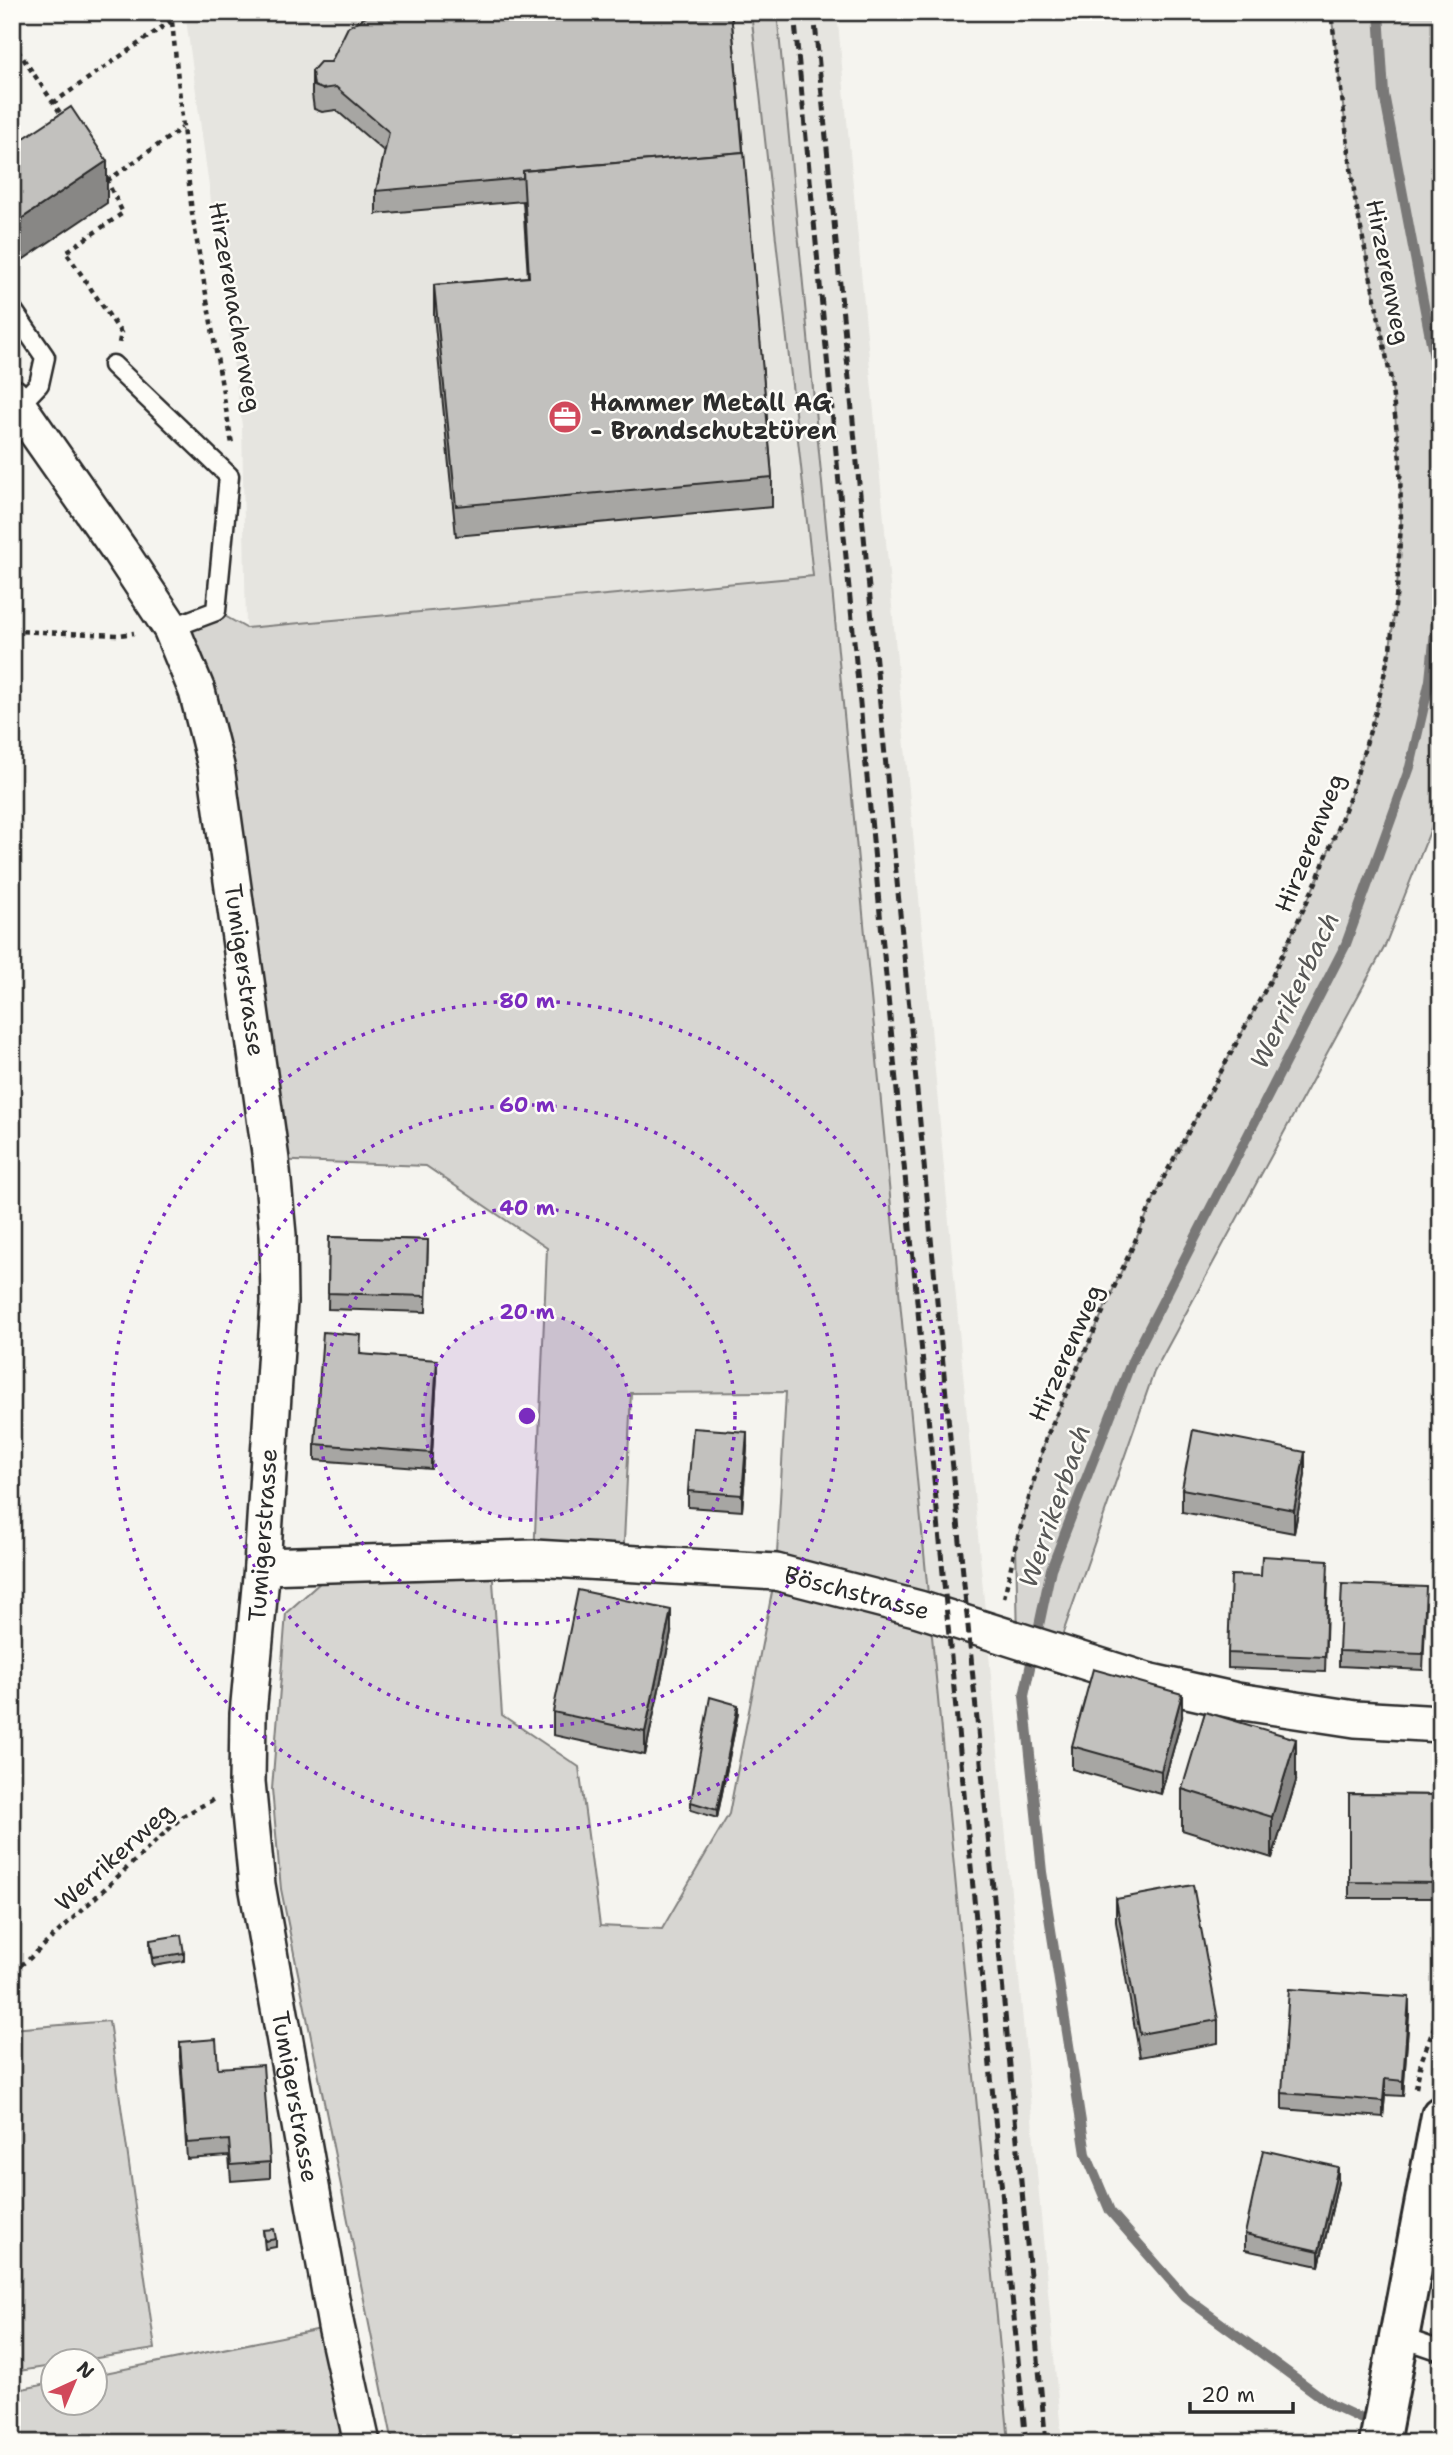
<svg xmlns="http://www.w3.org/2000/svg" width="1453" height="2455" font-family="'Shantell Sans',sans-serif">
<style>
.built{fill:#e6e5e0}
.green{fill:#d7d6d2;stroke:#81807e;stroke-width:2}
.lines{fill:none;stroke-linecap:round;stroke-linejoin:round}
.stream{stroke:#797877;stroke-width:10}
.service-casing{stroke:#2b2b2b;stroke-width:23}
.minor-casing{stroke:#2b2b2b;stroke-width:40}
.secondary-casing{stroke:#2b2b2b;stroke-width:44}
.path{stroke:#2b2b2b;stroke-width:4.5;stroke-dasharray:5 5;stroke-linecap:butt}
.service{stroke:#fdfcf7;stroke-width:18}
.minor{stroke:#fdfcf7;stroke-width:35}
.secondary{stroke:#fdfcf7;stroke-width:38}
.rail{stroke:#2b2b2b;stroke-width:5;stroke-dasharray:10 5;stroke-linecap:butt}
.wall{fill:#a7a6a3;stroke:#2b2b2b;stroke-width:2}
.shaded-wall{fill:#888785;stroke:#2b2b2b;stroke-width:2}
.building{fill:#c2c1be;stroke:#2b2b2b;stroke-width:2}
.ring{fill:none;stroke:#7b2cbf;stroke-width:3.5;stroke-dasharray:3.5 7}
.labels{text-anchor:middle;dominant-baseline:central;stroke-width:5;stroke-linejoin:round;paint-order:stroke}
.street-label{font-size:24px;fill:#2b2b2b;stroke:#fdfcf7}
.poi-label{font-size:24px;font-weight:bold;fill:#2b2b2b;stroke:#fdfcf7;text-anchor:start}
.water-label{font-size:26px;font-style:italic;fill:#585857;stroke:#fdfcf7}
.centre{fill:#7b2cbf;stroke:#fdfcf7;stroke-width:3.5}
.ring-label{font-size:21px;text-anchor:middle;font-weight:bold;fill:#7b2cbf;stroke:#fdfcf7;stroke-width:5;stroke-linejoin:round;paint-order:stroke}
</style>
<rect width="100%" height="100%" fill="#f5f4ef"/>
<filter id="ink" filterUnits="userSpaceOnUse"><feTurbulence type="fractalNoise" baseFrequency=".0143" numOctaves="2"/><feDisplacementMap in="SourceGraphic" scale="14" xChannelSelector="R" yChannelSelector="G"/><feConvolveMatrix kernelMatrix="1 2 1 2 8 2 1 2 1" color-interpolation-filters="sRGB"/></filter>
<g filter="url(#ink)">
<!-- built -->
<g class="built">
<polygon points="185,12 751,12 814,576 246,628 242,426"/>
<polygon points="777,12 837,12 1062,2443 1009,2443"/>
</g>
<!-- green -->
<g class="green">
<polygon points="751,12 777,12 1009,2443 393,2443 281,1889 272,1789 286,1613 321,1582 492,1566 502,1715 579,1767 600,1926 662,1929 729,1814 773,1587 919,1609 915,1589 777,1554 786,1392 631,1393 623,1563 534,1558 547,1248 426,1166 271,1160 216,766 171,628 216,611 246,628 813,576"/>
<polygon points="1331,12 1441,12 1441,803 1384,948 1154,1372 1056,1653 1018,1640 1016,1544 1046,1438 1164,1177 1271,979 1316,882 1350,797 1376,711 1390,649 1397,589 1401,524 1400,460 1391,380 1355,199"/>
<polygon points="109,2021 155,2349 84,2360 52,2360 52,2366 12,2372 12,2029"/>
<polygon points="326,2328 350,2443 12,2443 12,2391 52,2383 52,2402 94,2402 95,2375"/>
</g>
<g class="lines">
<!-- stream -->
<g class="stream">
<polyline points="1379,12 1384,94 1437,374 1441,436"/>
<polyline points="1413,2443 1332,2405 1185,2297 1110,2211 1086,2154 1042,1872 1024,1696 1051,1569 1131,1363 1346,944 1410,767 1430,680 1441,572"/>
</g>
<defs>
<g id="service">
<polyline points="12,309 45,357 39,384 18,406"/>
<polyline points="113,365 229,476 216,611 171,628"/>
<polyline points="1400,2337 1441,2351"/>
</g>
<g id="minor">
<path id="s1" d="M12,397l108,154 51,77 26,63 19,75 55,394 7,75 1,67 -17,264 -14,148 -1,68 10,103 79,441 26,117"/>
<path id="s2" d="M262,1566l272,-8 242,14 143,37 228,72 90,20 118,18 86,5"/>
</g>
<polyline id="secondary" points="1379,2443 1441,2116"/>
</defs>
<!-- service casing -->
<use href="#service" class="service-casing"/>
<!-- minor casing -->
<use href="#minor" class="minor-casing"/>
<!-- secondary casing -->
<use href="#secondary" class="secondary-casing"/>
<!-- path -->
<g class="path">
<polyline points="171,12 192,213 232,444"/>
<polyline points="12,42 63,117"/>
<polyline points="53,103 171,21"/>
<polyline points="106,179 123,213 66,252 121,333 119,343"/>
<polyline points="107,181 182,128"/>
<polyline points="12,631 120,635 134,633"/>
<polyline points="1004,1598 1016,1544 1046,1438 1164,1177 1271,979 1316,882 1350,797 1376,711 1390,649 1397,589 1401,524 1400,460 1391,380 1355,199 1331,12"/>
<polyline points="12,1971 28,1960 183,1816 216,1798"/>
<polyline points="1416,2088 1421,2062 1441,2009"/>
</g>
<!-- service -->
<use href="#service" class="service"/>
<!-- minor -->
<use href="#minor" class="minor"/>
<!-- secondary -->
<use href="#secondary" class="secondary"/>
<!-- rail -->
<g class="rail">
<polyline points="794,12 1026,2443"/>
<polyline points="814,12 1046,2443"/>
</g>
</g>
<!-- wall -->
<g class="wall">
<polygon points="731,12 772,477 772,507 456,536 434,315 434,285 528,277 523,201 376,214 376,191 385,152 336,110 322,112 314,109 312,94 312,71 331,62"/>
<polygon points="329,1237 428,1240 426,1312 328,1309"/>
<polygon points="361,1354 437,1375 431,1469 315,1460 315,1444"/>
<polygon points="747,1448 742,1511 688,1507 688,1491"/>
<polygon points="1305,1475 1294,1533 1182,1512 1182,1489"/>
<polygon points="1261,1576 1328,1576 1325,1672 1228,1668 1228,1653"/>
<polygon points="1426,1603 1423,1670 1339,1666 1339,1651"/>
<polygon points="671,1633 645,1755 553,1735 553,1712"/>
<polygon points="738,1713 717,1818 691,1810 691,1802"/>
<polygon points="1182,1717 1161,1794 1072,1769 1072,1746"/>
<polygon points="1296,1781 1272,1858 1182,1830 1182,1789"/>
<polygon points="1349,1794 1441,1795 1441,1898 1349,1898"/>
<polygon points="1116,1899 1218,2020 1218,2043 1140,2057 1116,1922"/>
<polygon points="150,1940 184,1953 184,1961 153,1966 150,1948"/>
<polygon points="1409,2013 1403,2096 1385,2095 1383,2117 1282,2109 1282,2093"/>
<polygon points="180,2042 218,2068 270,2162 270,2178 231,2181 229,2156 187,2159 180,2057"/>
<polygon points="1338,2182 1319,2266 1245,2250 1245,2234"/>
<polygon points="263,2230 276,2239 276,2247 265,2249"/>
</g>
<!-- shaded-wall -->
<g class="shaded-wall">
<polygon points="107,161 107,203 12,267 12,225"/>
<polygon points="437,1360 437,1375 431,1469 431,1453"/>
<polygon points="747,1432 747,1448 742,1511 742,1495"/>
<polygon points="1305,1452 1305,1475 1294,1533 1294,1510"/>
<polygon points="671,1610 671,1633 645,1755 645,1732"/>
<polygon points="1182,1694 1182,1717 1161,1794 1161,1771"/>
<polygon points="738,1705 738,1713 717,1818 717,1810"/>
<polygon points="1296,1739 1296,1781 1272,1858 1272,1817"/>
<polygon points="1409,1997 1409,2013 1403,2096 1403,2081"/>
<polygon points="1385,2079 1385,2095 1383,2117 1383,2101"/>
<polygon points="1338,2167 1338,2182 1319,2266 1319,2251"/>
</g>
<!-- building -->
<g class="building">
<polygon points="366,12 731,12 743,152 523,171 523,178 376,191 389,132 336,87 322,89 314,86 312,71 320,62 331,62 348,27 366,17"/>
<polygon points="71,107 107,161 12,225 12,146"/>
<polygon points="744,152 772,477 456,506 434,285 529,277 523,171"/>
<polygon points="329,1237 428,1240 426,1296 328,1293"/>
<polygon points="323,1332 361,1335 360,1354 437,1360 431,1453 315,1444"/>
<polygon points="693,1428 747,1432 742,1495 688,1491"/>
<polygon points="1193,1430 1305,1452 1294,1510 1182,1489"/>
<polygon points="1262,1556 1328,1560 1325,1657 1228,1653 1231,1575 1261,1576"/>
<polygon points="1342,1584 1426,1587 1423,1654 1339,1651"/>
<polygon points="578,1590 671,1610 645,1732 553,1712"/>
<polygon points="1093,1669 1182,1694 1161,1771 1072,1746"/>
<polygon points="710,1697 738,1705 717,1810 691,1802"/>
<polygon points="1205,1712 1296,1739 1272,1817 1182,1789"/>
<polygon points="1349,1794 1441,1795 1441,1883 1349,1882"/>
<polygon points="1193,1885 1218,2020 1140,2034 1116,1899"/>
<polygon points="181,1935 184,1953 153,1958 150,1940"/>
<polygon points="1289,1989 1409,1997 1403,2081 1385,2079 1383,2101 1282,2093"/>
<polygon points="216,2039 218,2068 263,2065 270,2162 231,2165 229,2140 187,2143 180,2042"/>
<polygon points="1263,2150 1338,2167 1319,2251 1245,2234"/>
<polygon points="274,2229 276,2239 265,2241 263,2230"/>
</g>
</g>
<!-- distance rings -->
<circle cx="527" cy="1416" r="104" fill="#7b2cbf" fill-opacity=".12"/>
<g class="ring">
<circle cx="527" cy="1416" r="104"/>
<circle cx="527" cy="1416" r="208"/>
<circle cx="527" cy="1416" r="311"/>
<circle cx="527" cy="1416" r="415"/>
</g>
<!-- icons -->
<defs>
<symbol id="office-disc" viewBox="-11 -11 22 22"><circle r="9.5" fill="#d1495b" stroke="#fdfcf7"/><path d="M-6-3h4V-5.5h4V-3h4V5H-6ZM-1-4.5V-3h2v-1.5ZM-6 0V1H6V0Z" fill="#fff"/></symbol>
</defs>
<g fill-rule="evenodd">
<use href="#office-disc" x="546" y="398" width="38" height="38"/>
</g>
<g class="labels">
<!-- street labels -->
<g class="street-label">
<text transform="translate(1388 272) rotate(79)">Hirzerenweg</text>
<text transform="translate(235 307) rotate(80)">Hirzerenacherweg</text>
<text transform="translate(1310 843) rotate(-68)">Hirzerenweg</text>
<text stroke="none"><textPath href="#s1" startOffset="632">Tumigerstrasse</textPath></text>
<text transform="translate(1066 1353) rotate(-66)">Hirzerenweg</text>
<text transform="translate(263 1535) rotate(-86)">Tumigerstrasse</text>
<text stroke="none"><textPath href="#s2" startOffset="598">Böschstrasse</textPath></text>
<text transform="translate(114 1857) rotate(-42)">Werrikerweg</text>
<text stroke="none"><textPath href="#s1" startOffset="1766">Tumigerstrasse</textPath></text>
</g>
<!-- poi labels -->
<g class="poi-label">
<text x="590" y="403">Hammer Metall AG<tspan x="590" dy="28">- Brandschutztüren</tspan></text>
</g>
<!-- water labels -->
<g class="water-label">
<text transform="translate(1294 990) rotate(-64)">Werrikerbach</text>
<text transform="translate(1054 1506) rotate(-71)">Werrikerbach</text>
</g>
</g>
<circle cx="527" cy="1416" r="10" class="centre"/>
<g class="ring-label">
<text x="527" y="1008">80 m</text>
<text x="527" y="1112">60 m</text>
<text x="527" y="1215">40 m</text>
<text x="527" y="1319">20 m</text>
</g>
<!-- margin -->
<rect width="1453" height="2455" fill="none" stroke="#fdfcf7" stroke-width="42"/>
<rect x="21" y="21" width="1411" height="2413" fill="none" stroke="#2b2b2b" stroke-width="2.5" filter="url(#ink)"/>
<!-- north arrow -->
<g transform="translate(74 2382) rotate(44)"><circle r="33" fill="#fdfcf7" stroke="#a9a8a5" stroke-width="2"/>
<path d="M0-5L12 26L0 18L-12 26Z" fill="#d1495b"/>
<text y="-10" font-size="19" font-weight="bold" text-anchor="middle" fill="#2b2b2b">N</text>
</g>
<!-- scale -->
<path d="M1190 2402v10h103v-10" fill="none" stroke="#2b2b2b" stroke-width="3.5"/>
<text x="1201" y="2402" font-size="21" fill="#2b2b2b" stroke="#fdfcf7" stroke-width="5" paint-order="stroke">20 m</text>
</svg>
